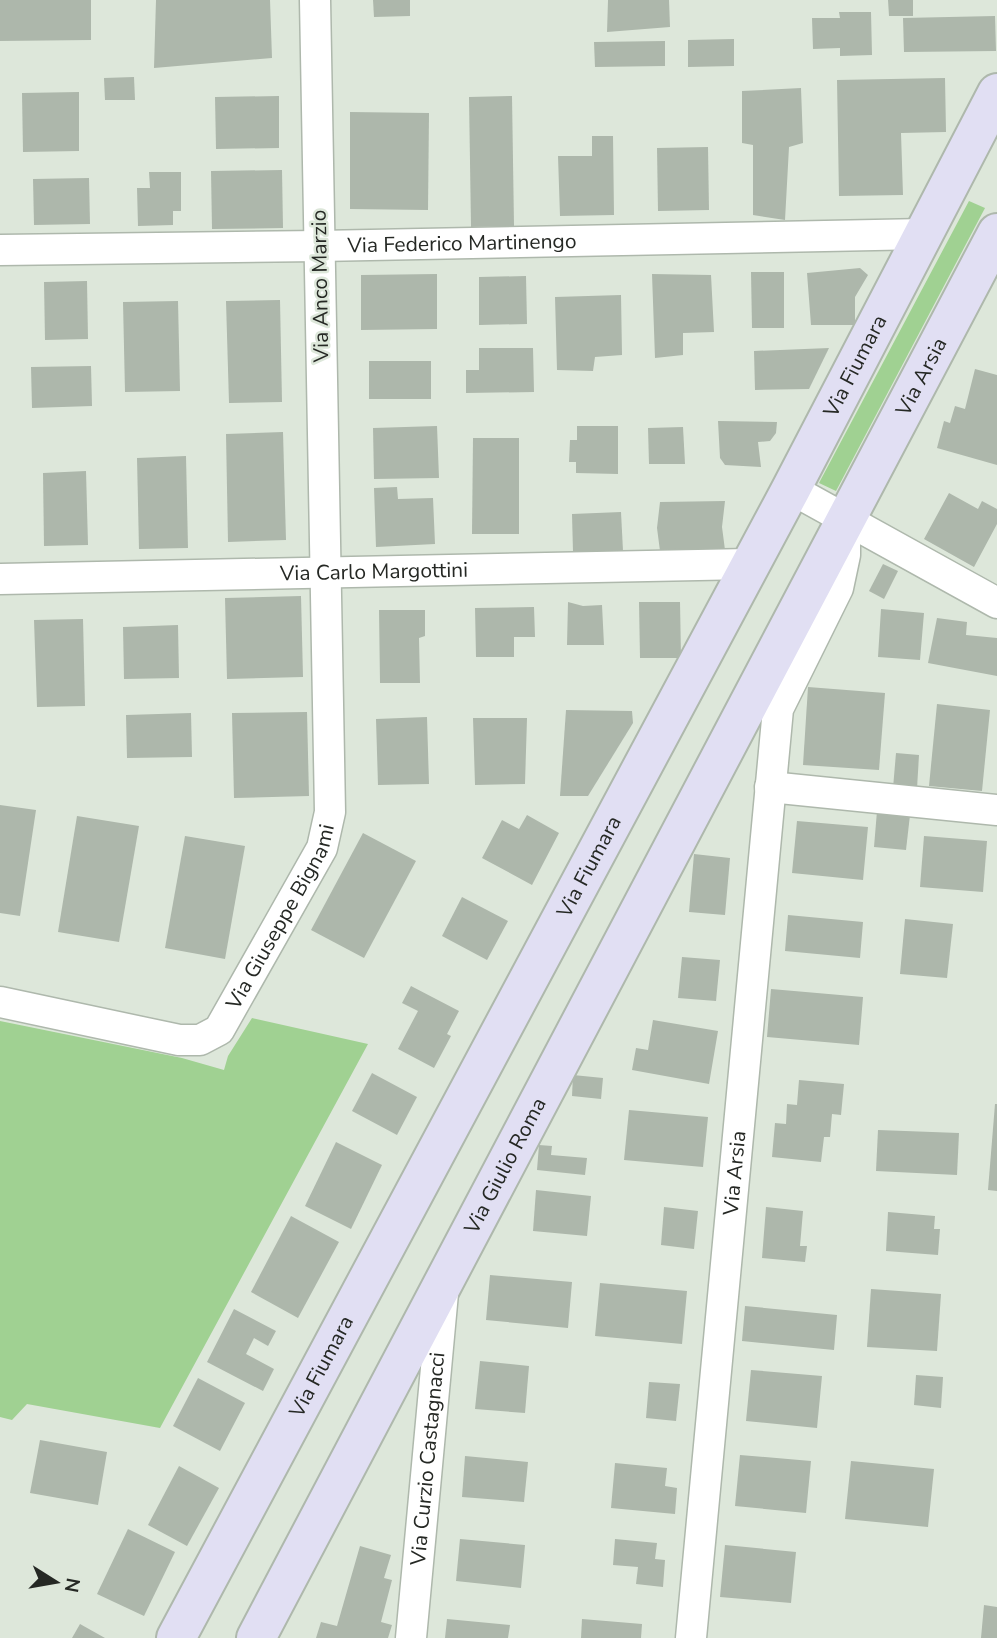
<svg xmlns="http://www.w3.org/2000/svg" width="997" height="1638" font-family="'Nunito Sans',sans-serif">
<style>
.green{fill:#a0d192}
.building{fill:#adb7ab}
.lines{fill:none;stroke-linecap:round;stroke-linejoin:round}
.street-casing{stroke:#aeb8ac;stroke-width:33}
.secondary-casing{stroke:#aeb8ac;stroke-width:42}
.street{stroke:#fff;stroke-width:30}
.secondary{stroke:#e1dff3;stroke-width:38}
.labels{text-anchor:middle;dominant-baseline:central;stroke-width:5;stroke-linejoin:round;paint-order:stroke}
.street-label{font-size:21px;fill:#252824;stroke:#dde7da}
</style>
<rect width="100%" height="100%" fill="#dde7da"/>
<!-- green -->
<g class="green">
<polygon points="969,201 985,208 836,491 819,483"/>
<polygon points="252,1018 368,1044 160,1428 27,1404 12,1420 0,1417 0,1021 182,1058 224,1070 228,1056"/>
</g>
<!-- building -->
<g class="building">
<polygon points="0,0 91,0 91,40 0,41"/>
<polygon points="156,0 270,0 272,58 154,68"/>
<polygon points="373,0 410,0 410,16 374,17"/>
<polygon points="608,0 669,0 670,27 607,32"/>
<polygon points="888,0 913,0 913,16 889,16"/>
<polygon points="839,12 871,12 872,55 840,56 840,48 813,49 812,18 840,18"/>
<polygon points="995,16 996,51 904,52 903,18"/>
<polygon points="734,39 734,66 688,67 688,40"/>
<polygon points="665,41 665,66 595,67 594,42"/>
<polygon points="134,77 135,100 105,100 104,78"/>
<polygon points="945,78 946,132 901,133 903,195 839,196 837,80"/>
<polygon points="801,88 803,143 789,147 785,220 753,215 753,145 742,143 742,91"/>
<polygon points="79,92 79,151 23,152 22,93"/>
<polygon points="279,96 279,148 216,149 215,97"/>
<polygon points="512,96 514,226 471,227 469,97"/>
<polygon points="350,112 429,113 428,210 350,209"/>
<polygon points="592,136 613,136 614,215 560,216 558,156 592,156"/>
<polygon points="708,147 709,210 658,211 657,148"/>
<polygon points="282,170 283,228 212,229 211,171"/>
<polygon points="149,172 181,172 181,211 173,211 173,225 138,226 137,188 150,188"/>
<polygon points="89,178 90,224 34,225 33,179"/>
<polygon points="860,268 868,275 855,297 855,325 811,325 807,273"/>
<polygon points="751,272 784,272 784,328 752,328"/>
<polygon points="437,274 437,329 361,330 361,275"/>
<polygon points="652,274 711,275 714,332 683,333 683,355 655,358"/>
<polygon points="526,276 527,324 479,325 479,277"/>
<polygon points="87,281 88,339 45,340 44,282"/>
<polygon points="621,295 622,355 595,357 593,371 557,370 555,297"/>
<polygon points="280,300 282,402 229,403 226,301"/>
<polygon points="178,301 180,391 125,392 123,302"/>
<polygon points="479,348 533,348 534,392 466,393 466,370 479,370"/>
<polygon points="829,348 809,389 755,390 754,351"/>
<rect x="369" y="361" width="62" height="38"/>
<polygon points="91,366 92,406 32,408 31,367"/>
<polygon points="975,369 997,375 997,465 937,448 944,421 950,423 955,406 965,409"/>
<polygon points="718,421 777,422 776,433 770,441 758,442 761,467 725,465 720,458"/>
<polygon points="437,426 439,478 374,479 373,428"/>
<polygon points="577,426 618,426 618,474 576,473 576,462 569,462 570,440 577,440"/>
<polygon points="683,427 685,464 649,464 648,428"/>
<polygon points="283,432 286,540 228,542 226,434"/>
<polygon points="473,438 519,438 519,534 472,534"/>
<polygon points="186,456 188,548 139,549 137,458"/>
<polygon points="86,471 88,545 44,546 43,473"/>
<polygon points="397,487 398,499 433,498 435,544 376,547 374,488"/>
<polygon points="949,493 978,509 982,501 997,509 997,524 974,567 924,539"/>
<polygon points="725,501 722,527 725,550 660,551 657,528 660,502"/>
<polygon points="621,512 623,551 573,552 572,514"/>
<polygon points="883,564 898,571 884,599 869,591"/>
<polygon points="301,596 303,677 227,679 225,598"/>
<polygon points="568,602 583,606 602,605 604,645 567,645"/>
<polygon points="639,602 680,602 681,658 640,658"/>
<polygon points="534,607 535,637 514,637 514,657 476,657 475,608"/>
<polygon points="881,609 924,613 920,660 878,657"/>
<polygon points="379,610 425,610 425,636 419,638 420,683 380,683"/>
<polygon points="937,618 967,622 966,635 997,638 997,676 928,663"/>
<polygon points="83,619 85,706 37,707 34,620"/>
<polygon points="178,625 179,678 124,679 123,627"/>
<polygon points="808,687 885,693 879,770 803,765"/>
<polygon points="937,704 990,710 982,791 929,786"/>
<polygon points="566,710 632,711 633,723 588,796 560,796"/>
<polygon points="307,712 309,796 234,798 232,713"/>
<polygon points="191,713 192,757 127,758 126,715"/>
<polygon points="427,717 429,784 378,785 376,719"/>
<polygon points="473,718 527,718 525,784 475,785"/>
<polygon points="896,753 919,755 917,789 893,788"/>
<polygon points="0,805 36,810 20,916 0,913"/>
<polygon points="877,811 910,815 906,850 874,847"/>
<polygon points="527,815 559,833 532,885 482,858 502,820 519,829"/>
<polygon points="77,816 139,826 119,942 58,932"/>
<polygon points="797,821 868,827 863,880 792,873"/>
<polygon points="363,833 416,861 364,958 311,930"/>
<polygon points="185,836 245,846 225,959 165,948"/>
<polygon points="924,836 987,841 983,892 920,887"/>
<polygon points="694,854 730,858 725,915 689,912"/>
<polygon points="462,897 508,921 487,960 442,936"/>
<polygon points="788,915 863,922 860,958 785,951"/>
<polygon points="905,919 953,924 947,978 900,974"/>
<polygon points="682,957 720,960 716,1001 678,998"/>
<polygon points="411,986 459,1011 447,1034 451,1036 434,1068 398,1049 418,1011 402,1003"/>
<polygon points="771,989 863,997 859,1045 767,1037"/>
<polygon points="653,1020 718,1031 709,1084 632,1070 636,1048 648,1050"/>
<polygon points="372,1073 417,1097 397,1135 352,1111"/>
<polygon points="573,1075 603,1078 601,1099 572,1096"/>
<polygon points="799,1080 844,1084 841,1115 832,1114 830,1137 824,1137 821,1162 772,1157 775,1123 786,1124 787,1104 797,1105"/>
<polygon points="995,1104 997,1104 997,1191 988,1190"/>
<polygon points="629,1110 708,1117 703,1167 624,1160"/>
<polygon points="878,1130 959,1133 957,1175 876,1171"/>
<polygon points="336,1142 382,1165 351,1229 305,1206"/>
<polygon points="539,1145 552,1146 551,1155 587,1158 585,1175 537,1170"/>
<polygon points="536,1190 591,1196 587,1236 533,1231"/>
<polygon points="664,1207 698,1211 694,1249 661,1245"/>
<polygon points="766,1207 803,1211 800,1246 807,1246 805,1262 762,1258"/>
<polygon points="888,1212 935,1216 934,1229 940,1229 938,1255 886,1251"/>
<polygon points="291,1216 339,1242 298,1318 251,1292"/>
<polygon points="490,1275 572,1282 568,1328 486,1320"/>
<polygon points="600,1283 687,1291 682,1344 595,1336"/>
<polygon points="871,1289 941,1294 937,1351 867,1347"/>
<polygon points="745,1306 837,1315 834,1350 742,1341"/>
<polygon points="234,1309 276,1331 268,1346 254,1338 246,1354 274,1369 263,1391 207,1362"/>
<polygon points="480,1361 529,1366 525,1413 475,1409"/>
<polygon points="751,1370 822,1376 817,1428 746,1421"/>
<polygon points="916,1375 943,1377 941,1408 914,1405"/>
<polygon points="198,1378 245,1403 220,1451 173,1426"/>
<polygon points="649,1382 680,1384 676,1421 646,1418"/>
<polygon points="40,1440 107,1452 98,1505 30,1493"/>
<polygon points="740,1455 811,1461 806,1513 735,1506"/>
<polygon points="465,1456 528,1462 524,1502 462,1497"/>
<polygon points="851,1461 934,1469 928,1527 845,1519"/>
<polygon points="615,1463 667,1468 665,1486 677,1488 675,1514 611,1508"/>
<polygon points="179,1466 219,1488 187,1546 148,1525"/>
<polygon points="128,1529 175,1552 144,1616 97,1594"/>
<polygon points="460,1539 525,1545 521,1588 456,1581"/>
<polygon points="615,1539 657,1543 655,1559 665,1560 663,1587 636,1584 638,1567 613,1565"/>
<polygon points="725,1545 796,1552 791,1603 720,1597"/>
<polygon points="360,1546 391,1555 384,1578 392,1580 381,1622 392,1625 388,1638 316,1638 321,1622 337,1626"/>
<polygon points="984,1605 997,1607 997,1638 981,1638"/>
<polygon points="447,1619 510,1625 508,1638 445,1638"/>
<polygon points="582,1619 642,1624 641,1638 581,1638"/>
<polygon points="80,1624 105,1638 72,1638"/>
</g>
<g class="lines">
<defs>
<g id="street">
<path id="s1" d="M0,250l319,-4 606,-12"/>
<polyline points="791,489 997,603"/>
<path id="s2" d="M0,579l749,-15"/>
<polyline points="770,787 997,810"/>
<path id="s3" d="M0,1002l179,38h21l19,-10 103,-182 8,-36 -15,-812"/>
<path id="s4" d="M411,1638l32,-345"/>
<path id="s5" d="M691,1638l87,-929 60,-121 7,-33v-31"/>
</g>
<g id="secondary">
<path id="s6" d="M176,1638l615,-1149 206,-396"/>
<path id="s7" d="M256,1638l741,-1405"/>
</g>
</defs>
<!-- street casing -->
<use href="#street" class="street-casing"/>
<!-- secondary casing -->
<use href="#secondary" class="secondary-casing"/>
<!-- street -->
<use href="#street" class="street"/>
<!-- secondary -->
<use href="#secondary" class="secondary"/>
</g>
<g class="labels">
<!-- street labels -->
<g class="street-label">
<text stroke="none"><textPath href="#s1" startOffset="462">Via Federico Martinengo</textPath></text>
<text transform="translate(320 286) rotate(-91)">Via Anco Marzio</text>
<text stroke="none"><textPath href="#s6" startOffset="1442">Via Fiumara</textPath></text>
<text stroke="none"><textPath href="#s7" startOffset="1426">Via Arsia</textPath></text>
<text stroke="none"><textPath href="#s2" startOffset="374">Via Carlo Margottini</textPath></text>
<text stroke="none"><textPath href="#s6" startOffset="875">Via Fiumara</textPath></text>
<text stroke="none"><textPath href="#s3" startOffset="355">Via Giuseppe Bignami</textPath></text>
<text stroke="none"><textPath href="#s7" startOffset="534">Via Giulio Roma</textPath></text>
<text stroke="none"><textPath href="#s5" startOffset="467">Via Arsia</textPath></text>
<text stroke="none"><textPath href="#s6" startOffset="308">Via Fiumara</textPath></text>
<text stroke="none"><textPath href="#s4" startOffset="180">Via Curzio Castagnacci</textPath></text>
</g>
</g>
<!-- north arrow -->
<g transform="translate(56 1582) rotate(101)" stroke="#dde7da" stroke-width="5" paint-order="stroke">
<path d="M0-5L12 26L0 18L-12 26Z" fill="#252824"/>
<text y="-10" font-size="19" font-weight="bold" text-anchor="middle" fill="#252824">N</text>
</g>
</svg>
